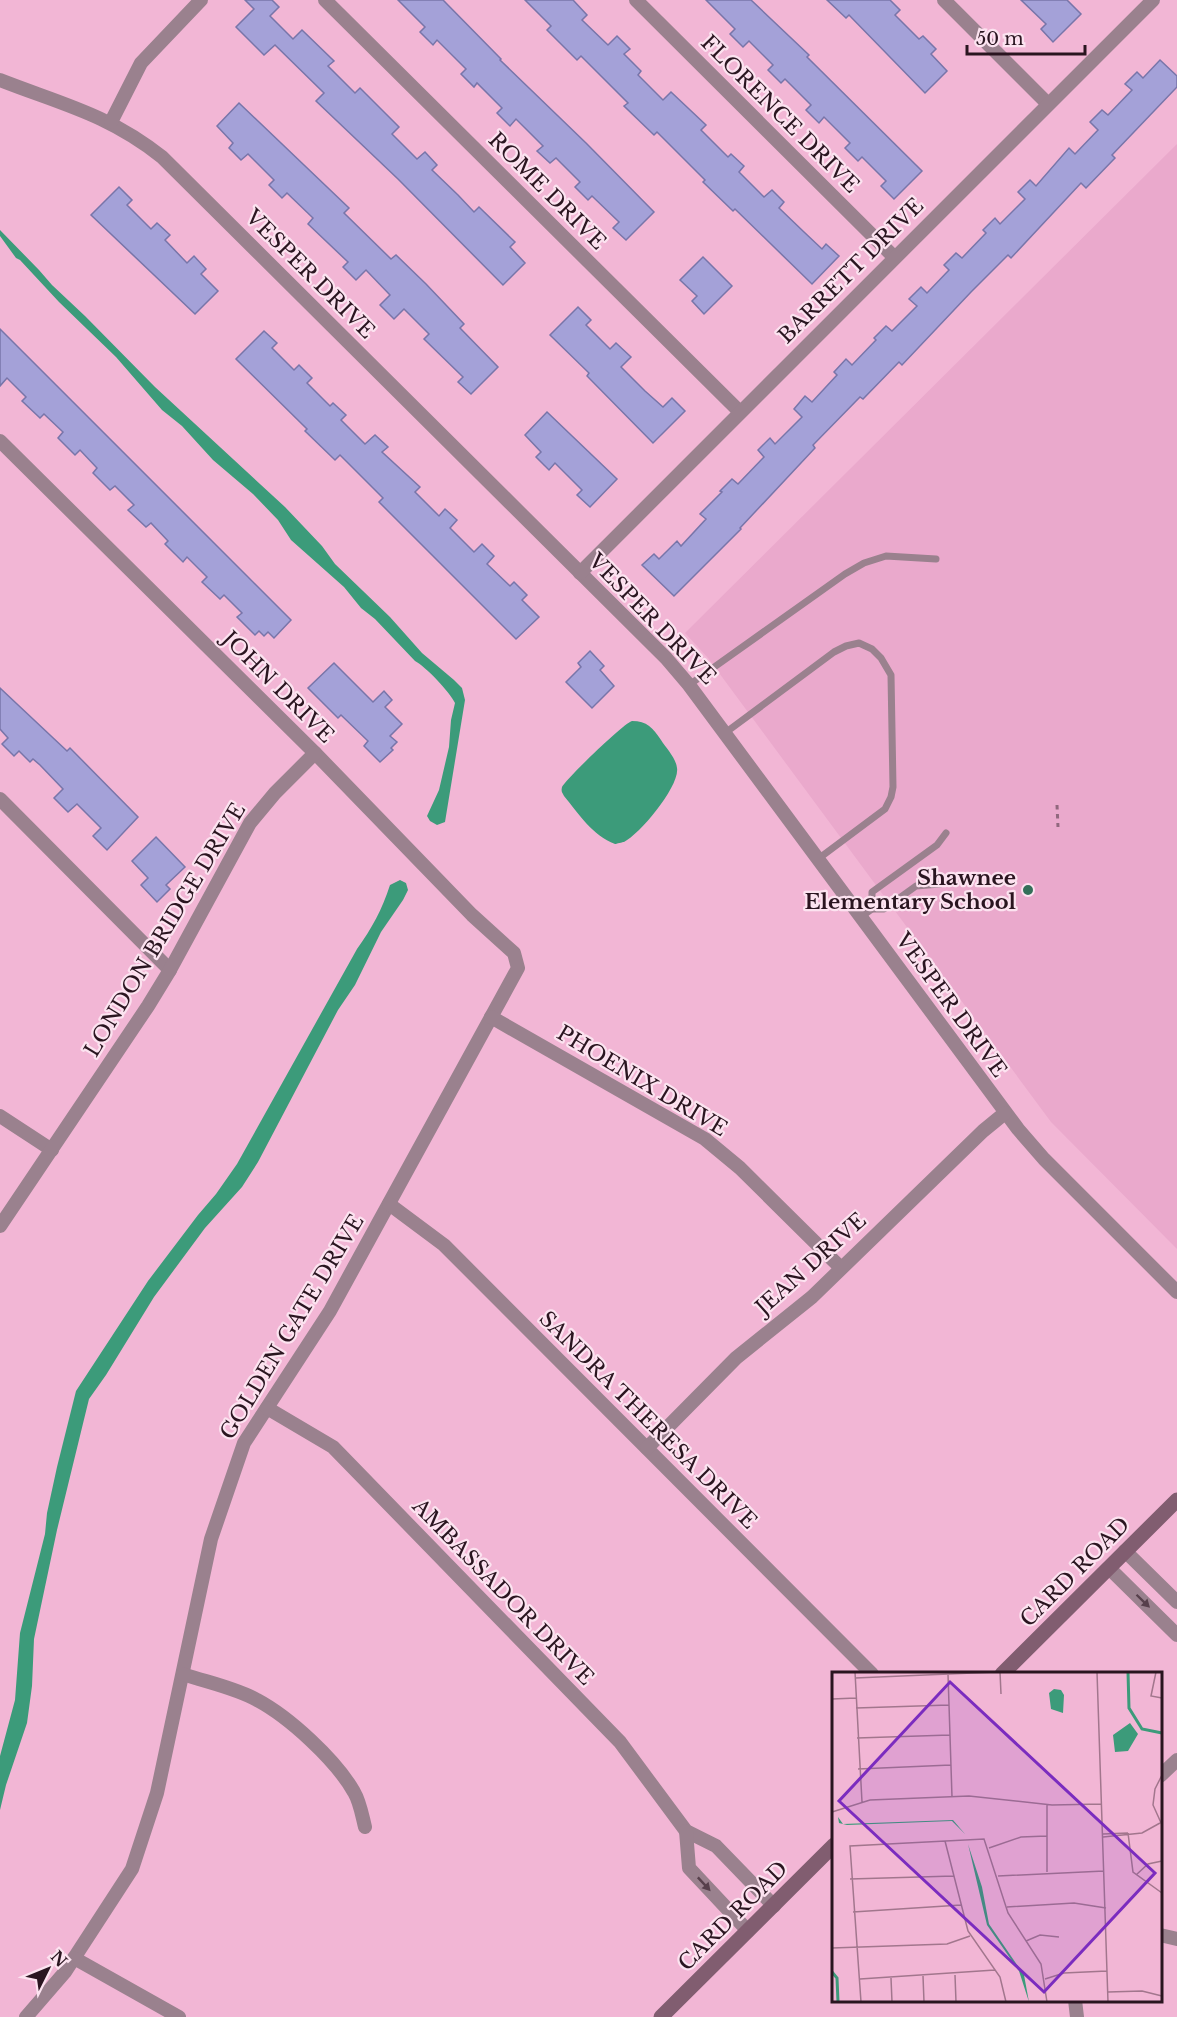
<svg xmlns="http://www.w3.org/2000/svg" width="1177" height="2017" font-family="'Libre Baskerville',serif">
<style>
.built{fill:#eaa9cc}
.water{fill:#3c9b7a}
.building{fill:#a4a1d8;stroke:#7875a9;stroke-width:1.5}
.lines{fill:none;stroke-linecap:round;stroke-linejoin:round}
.path{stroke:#91687e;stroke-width:3;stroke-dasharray:4.5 4.5;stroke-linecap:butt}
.lane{stroke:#9a818e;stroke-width:7}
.street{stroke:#9a818e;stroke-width:14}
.secondary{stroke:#815d70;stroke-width:15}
.oneway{fill:#57404c}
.poi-dot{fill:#346f59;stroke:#fce3f0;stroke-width:2}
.labels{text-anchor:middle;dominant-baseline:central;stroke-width:4.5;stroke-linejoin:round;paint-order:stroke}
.street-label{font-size:21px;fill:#2a1520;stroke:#fce3f0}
.poi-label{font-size:21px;font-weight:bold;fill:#2a1520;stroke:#fce3f0;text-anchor:end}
.inset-river{fill:none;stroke:#3c9b7a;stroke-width:3}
.inset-road{fill:none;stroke:#a2768d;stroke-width:1.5}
.view{fill:#7b2cbf;fill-opacity:0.15;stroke:#7b2cbf;stroke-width:3}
.inset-edge{fill:none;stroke:#2a1520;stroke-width:3}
</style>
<rect width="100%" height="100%" fill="#f2b6d5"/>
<!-- built -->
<polygon class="built" points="1177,144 1177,1249 1051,1122 708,658 685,633"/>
<!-- water -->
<g class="water">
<path d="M0,230l39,40 13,15 33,31 70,71 130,120 37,39 13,18 55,53 32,36 32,27 8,8 3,12 -20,122 -8,3 -7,-4 -3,-5 12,-26 10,-43 2,-27 4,-17c-5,-11 -30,-37 -40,-42l-40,-42 -14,-11 -17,-21 -53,-47 -13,-20 -25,-26 -40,-34 -31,-34 -20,-16 -46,-53 -57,-55 -39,-42 -4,-2 -16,-22z"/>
<path d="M632,721c15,0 21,7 29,19 5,8 15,18 16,28 3,18 -37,66 -53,74 -1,0 -8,2 -9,2 -22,-8 -37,-31 -51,-48 -2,-4 -3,-4 -2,-9 4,-8 62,-64 70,-66z"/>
<path d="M400,880l6,3 2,7 -5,10 -22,32 -26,53 -17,25 -80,152 -16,25 -37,41 -51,69 -48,78 -17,24 -32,131 -23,109 -2,47 -5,37 -21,62 -6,25v-54l15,-56 5,-67 25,-99 2,-21 10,-46 19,-76 72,-110 50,-66 18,-21 21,-30 120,-215c15,-21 25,-39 33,-64z"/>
</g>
<!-- building -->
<g class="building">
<polygon points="245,0 272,0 279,7 270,16 293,39 302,30 334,61 328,66 355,93 360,88 399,127 392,134 417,159 425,152 437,165 432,170 458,195 474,212 479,207 515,242 510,247 525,263 503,285 398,179 316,101 324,93 275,45 264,55 236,27 254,9"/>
<polygon points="398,0 443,0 501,59 500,60 586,143 654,212 626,240 613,228 619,222 592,196 588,200 575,187 580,182 556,158 550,163 537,151 543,146 516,119 510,126 497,113 502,108 477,83 474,87 461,74 466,69 437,40 433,45 420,32 425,27"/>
<polygon points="525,0 573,0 587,15 582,20 608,45 617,36 630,49 624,54 641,71 638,75 663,100 671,92 706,125 701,130 728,157 731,154 744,166 739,172 764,197 772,190 784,202 779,208 804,232 822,249 826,244 839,256 812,284 735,209 733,211 703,182 705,180 657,132 654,135 624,106 628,103 581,56 577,60 547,30 551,26"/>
<polygon points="706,0 751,0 809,55 807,57 922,171 894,199 881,186 886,181 862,157 858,161 845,148 850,143 824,117 819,123 806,110 811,105 785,79 781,83 768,70 773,65 749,41 743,47 730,34 735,29"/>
<polygon points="827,0 890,0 900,10 895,15 919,39 923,36 936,49 931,54 947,71 925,93 849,15 846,18"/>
<polygon points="1021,0 1067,0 1081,14 1053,42 1041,29 1046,24"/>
<polygon points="1160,60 1177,76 1177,87 1112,155 1115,158 1086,188 1081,183 1011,258 1008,255 971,292 902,365 899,362 863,399 860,397 813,445 815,448 740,528 741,529 674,596 642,565 654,554 659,559 677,541 681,546 706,519 700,514 722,492 720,491 732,479 738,484 764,457 758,450 770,438 775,444 802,417 794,409 805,396 812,402 837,375 834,372 846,359 852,365 876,340 874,338 886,326 892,331 917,306 909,299 921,287 927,293 949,270 944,265 956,253 962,258 986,233 983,230 995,218 1000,224 1025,199 1018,192 1030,180 1036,186 1069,148 1075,154 1098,130 1090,122 1102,110 1108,115 1132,90 1125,84 1137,72 1143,78"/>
<polygon points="239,103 349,208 344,213 391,259 396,255 426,284 464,324 460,328 498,367 471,394 458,382 463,377 424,339 429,334 404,309 394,319 380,305 390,295 366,270 356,280 343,267 348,262 308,224 313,218 287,193 282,198 269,185 274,180 248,154 241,160 229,148 233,143 217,126"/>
<polygon points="119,187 132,200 127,205 151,229 157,223 170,235 165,240 187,263 194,256 206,269 201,274 218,291 195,314 91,215"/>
<polygon points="703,257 732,286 704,314 692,301 697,296 680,280"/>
<polygon points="578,307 591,320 586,325 610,349 616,343 631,357 621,367 645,391 663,407 672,398 685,411 653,443 587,376 589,373 550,335"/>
<polygon points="0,329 291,620 274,638 268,632 264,636 259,631 255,635 237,617 242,613 224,595 220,599 202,582 207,577 187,557 183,562 165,544 168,541 151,523 146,527 128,510 134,505 115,486 110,490 93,473 97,468 80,450 75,455 58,438 63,432 44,414 40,418 22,401 26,397 7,378 0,386"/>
<polygon points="264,331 277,343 272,348 294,370 299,365 312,378 307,383 330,406 333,403 346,415 341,420 365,444 375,435 388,447 382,452 420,487 415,492 439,516 445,509 457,520 450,528 474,552 482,544 494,556 487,564 510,586 514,582 527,595 522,600 539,617 516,639 379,502 383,498 340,455 335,460 305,431 307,429 236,359"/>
<polygon points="547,412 617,479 590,507 577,495 582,490 555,463 549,470 536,457 541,452 525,435"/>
<polygon points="590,651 604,666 600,670 614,686 592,708 566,682 581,667 578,663"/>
<polygon points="334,663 373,702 384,691 392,700 385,707 402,724 390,736 397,742 391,748 393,750 380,762 364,746 368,741 341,715 338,718 308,688"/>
<polygon points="0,688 67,751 70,748 138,817 107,850 93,836 101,828 77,804 68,812 54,798 63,789 40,765 33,759 30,762 19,751 14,756 2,744 8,738 0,729"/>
<polygon points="156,837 185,867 166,885 170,889 157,902 141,885 148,878 132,861"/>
</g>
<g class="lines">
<!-- path -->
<polyline class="path" points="1057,805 1058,827"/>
<!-- lane -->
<g class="lane">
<polyline points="689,685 845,574 864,563 886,556 936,559"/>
<polyline points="725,733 834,652 846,646 859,643 872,649 881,658 891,675 893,787 891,797 885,809 818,859"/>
<polyline points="872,909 872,892 937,845 946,833"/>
<polyline points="861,917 872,909 884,909 916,886 940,884"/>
</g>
<!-- street -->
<g class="street">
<polyline points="325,0 740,412"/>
<polyline points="636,0 894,257"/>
<polyline points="944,0 1048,104"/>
<path d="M0,80c61,24 108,34 162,77l504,501 23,27 329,444 26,30 133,133"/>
<polyline points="111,122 141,63 201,0"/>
<polyline points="0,441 315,753 472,915 514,953 518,968 330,1311 244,1443 211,1539 157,1793 132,1869 65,1972 26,2017"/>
<polyline points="580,573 1153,0"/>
<polyline points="0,799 170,970"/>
<polyline points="491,1017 705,1139 740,1168 841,1268"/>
<polyline points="0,1116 52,1150"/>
<polyline points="389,1204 444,1245 872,1674"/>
<polyline points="0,1226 148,1006 170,970 250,823 275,793 315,753"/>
<polyline points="267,1408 333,1447 620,1742 686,1831 716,1846 774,1906"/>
<polyline points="647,1448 736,1358 812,1297 983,1131 1005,1113"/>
<polyline points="1125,1551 1177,1602"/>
<polyline points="1109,1568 1177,1635"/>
<path d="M183,1674c23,8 53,14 74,26 32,17 79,60 97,92 6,10 8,23 11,35"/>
<polyline points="1160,1776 1177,1760"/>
<polyline points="686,1831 689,1868 748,1931"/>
<polyline points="1160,1935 1177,1939"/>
<polyline points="74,1958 179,2017"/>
<polyline points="1075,2000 1077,2017"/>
</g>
<!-- secondary -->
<g class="secondary">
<polyline points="1002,1674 1177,1500"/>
<polyline points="661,2017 834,1845"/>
</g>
</g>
<!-- one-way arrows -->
<defs><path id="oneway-solid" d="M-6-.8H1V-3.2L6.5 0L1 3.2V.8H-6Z" transform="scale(1.5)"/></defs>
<g class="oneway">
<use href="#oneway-solid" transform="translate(1143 1601) rotate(44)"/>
<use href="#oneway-solid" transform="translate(704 1884) rotate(47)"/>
</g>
<!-- markers -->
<circle class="poi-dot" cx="1028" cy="890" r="6"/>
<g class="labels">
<!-- street labels -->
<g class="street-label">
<text transform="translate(780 114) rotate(45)">FLORENCE DRIVE</text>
<text transform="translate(547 191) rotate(45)">ROME DRIVE</text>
<text transform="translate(851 271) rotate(-45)">BARRETT DRIVE</text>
<text transform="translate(310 274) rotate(45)">VESPER DRIVE</text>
<text transform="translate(652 619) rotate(46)">VESPER DRIVE</text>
<text transform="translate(278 687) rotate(45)">JOHN DRIVE</text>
<text transform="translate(165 930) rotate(-59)">LONDON BRIDGE DRIVE</text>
<text transform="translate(951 1005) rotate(54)">VESPER DRIVE</text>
<text transform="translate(642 1081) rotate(31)">PHOENIX DRIVE</text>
<text transform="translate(811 1264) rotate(-42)">JEAN DRIVE</text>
<text transform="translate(292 1327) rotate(-59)">GOLDEN GATE DRIVE</text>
<text transform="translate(648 1420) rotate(45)">SANDRA THERESA DRIVE</text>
<text transform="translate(1075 1572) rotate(-45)">CARD ROAD</text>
<text transform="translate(503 1592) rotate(46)">AMBASSADOR DRIVE</text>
<text transform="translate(733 1916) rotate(-45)">CARD ROAD</text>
</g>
<!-- poi labels -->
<g class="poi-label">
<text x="1016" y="878">Shawnee<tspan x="1016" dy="24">Elementary School</tspan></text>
</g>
</g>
<!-- overview -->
<g transform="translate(832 1672)">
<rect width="330" height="330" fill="#f2b6d5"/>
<path d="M222,17l7,1 3,5 -1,18 -12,-4 -2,-16zM298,51l8,11 -10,17 -13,1 -2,-17zM6,145l5,7 110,-4 12,14 -13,-13 -105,4 -8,-2zM136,172l14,43 7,37 35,51 5,27 -10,-31 -32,-46z" fill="#3c9b7a"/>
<path class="inset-river" d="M296,0l1,36 13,21 20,4M0,300l5,6 1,24"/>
<path class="inset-road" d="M23,0l7,130M168,0l1,22M265,0l11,330M324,0l-5,24 11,2M116,2l4,123M23,6l141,-6M0,27l24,-1M24,36l93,-3M25,66l93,-3M26,97l93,-4M330,103l-7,14 -2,16 9,20M215,133v67M0,140l38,-12 99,-4 83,9 50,-1M296,161l5,39 29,21M271,162l25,-1M271,165l39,-4 18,-10M113,169l23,90 32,46 6,25M157,176l32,-11 26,-1M304,203l12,-11 14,-3M166,204l106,-5M18,207l104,-3M175,235l67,-4 32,5M21,240l108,-7M194,269l14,-6 19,2M0,276l115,-4 23,-8M123,303l1,27M91,304l1,26M59,306l1,24M28,307l135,-9M213,307l19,-6 43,-2M276,320l34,-1 20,5M29,330l-11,-156 134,-7 24,74 33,51 6,38"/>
<path class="view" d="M118,10l205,191 -111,119 -205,-191z"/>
<rect width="330" height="330" class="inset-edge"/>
</g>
<!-- north arrow -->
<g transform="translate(48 1969) rotate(47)" stroke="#fce3f0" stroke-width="4.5" paint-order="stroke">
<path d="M0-4.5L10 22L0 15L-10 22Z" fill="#2a1520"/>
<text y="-9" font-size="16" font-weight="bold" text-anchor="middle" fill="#2a1520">N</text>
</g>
<!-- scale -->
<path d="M967 45v9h118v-9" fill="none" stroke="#2a1520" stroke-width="3"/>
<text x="976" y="45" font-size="18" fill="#2a1520" stroke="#fce3f0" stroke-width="4.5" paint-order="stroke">50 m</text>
</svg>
